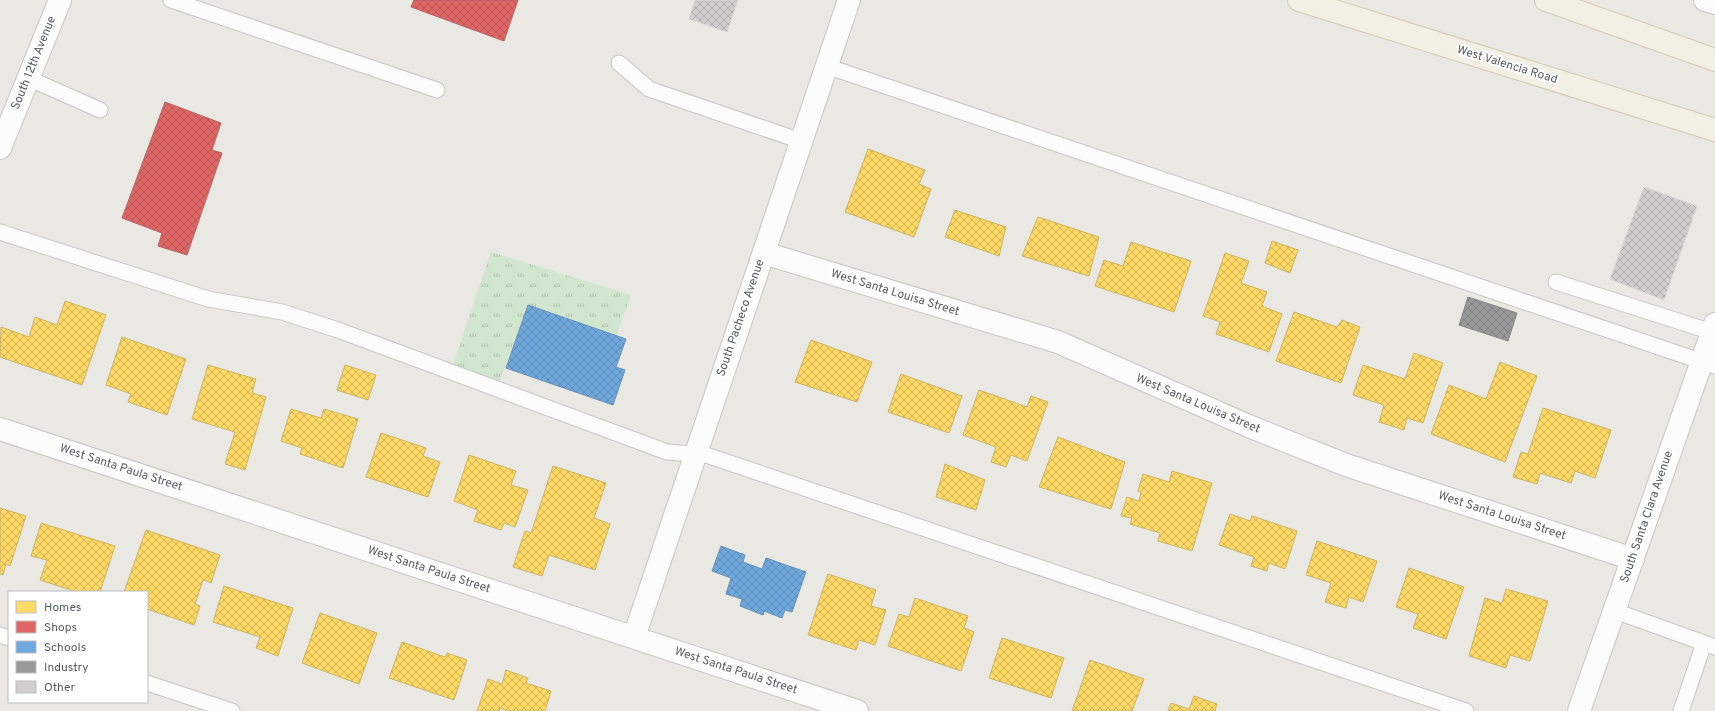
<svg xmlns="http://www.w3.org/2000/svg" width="1715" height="711" font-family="Overpass,sans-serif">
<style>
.park{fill:url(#park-tufts)}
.homes{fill:url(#homes-cross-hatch);stroke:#cdb464}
.shops{fill:url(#shops-cross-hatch);stroke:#b76364}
.schools{fill:url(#schools-cross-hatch);stroke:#6891b7}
.industry{fill:url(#industry-cross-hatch);stroke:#868788}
.building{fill:url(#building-cross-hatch);stroke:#d8d7d2}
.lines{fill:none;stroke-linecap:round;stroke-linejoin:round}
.service-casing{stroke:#c5c5c3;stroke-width:17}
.minor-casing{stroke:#c5c5c3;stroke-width:24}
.tertiary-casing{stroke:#c5c5c3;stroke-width:24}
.secondary-casing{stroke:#c5c6c5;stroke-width:24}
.primary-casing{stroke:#d1cab0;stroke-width:24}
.service{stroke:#fcfcfb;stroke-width:15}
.minor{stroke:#fcfcfb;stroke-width:22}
.tertiary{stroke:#fcfcfb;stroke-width:22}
.secondary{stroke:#fcfcfb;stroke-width:22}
.primary{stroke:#f2f0e5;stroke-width:22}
.labels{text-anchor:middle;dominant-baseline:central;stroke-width:4;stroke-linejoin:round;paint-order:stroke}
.street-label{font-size:12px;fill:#585c61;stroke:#fff}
</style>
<defs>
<pattern id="park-tufts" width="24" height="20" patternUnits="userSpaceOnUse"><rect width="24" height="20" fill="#d0e6ce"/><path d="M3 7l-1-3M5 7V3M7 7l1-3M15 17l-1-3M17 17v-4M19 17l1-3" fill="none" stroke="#acbeab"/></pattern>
<pattern id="homes-cross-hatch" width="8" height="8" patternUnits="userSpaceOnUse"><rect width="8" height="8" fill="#ffd966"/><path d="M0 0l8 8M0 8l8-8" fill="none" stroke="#d1b357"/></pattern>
<pattern id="shops-cross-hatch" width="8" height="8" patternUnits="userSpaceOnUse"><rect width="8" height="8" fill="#e06666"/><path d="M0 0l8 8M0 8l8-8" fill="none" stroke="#b85757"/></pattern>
<pattern id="schools-cross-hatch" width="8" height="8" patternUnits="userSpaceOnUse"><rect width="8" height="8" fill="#6fa8dc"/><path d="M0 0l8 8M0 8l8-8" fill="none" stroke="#5e8cb6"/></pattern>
<pattern id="industry-cross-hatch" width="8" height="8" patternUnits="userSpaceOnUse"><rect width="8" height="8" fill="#999"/><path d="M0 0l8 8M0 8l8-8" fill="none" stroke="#808080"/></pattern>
<pattern id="building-cross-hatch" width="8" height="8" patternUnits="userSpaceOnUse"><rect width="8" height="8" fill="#d0cfcd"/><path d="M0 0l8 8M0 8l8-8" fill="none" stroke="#acabaa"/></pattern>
</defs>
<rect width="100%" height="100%" fill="#e9e8e3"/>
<!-- park -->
<polygon class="park" points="491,252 631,295 616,336 528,305 500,381 453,365"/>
<!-- homes -->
<g class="homes">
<polygon points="868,149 925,170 919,184 931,189 914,237 845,212"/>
<polygon points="955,210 1006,227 999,256 945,237"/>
<polygon points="1038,217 1099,237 1089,276 1022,256"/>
<polygon points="1272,241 1298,250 1290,273 1265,263"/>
<polygon points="1131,242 1191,261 1174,312 1095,286 1104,260 1123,266"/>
<polygon points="1225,253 1249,261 1241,283 1267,292 1262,306 1282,314 1269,352 1216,334 1220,322 1203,316"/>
<polygon points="65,301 106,315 82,385 0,357 1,327 29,337 35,317 57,325"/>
<polygon points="1294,312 1337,327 1342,320 1360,327 1341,383 1276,361"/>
<polygon points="122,337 186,359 167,415 128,402 131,394 106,385"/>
<polygon points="811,340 872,362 857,402 795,382"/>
<polygon points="1414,353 1443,363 1423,423 1407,418 1404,430 1379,422 1384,405 1353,395 1363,365 1405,379"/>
<polygon points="1500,362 1537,376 1505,462 1431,434 1449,385 1486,399"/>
<polygon points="208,365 256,379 252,393 266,397 245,470 225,464 235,432 192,419"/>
<polygon points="345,365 376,375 368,400 337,390"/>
<polygon points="901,374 962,396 949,433 888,412"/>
<polygon points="979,390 1027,407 1031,396 1048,402 1027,461 1011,455 1006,467 991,462 996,447 963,435"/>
<polygon points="1543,408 1611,430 1595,478 1575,471 1571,483 1540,473 1537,484 1513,477 1521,452 1528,454"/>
<polygon points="291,409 321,418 324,409 358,419 343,468 300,454 302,448 281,441"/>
<polygon points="381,433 426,448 423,456 440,462 428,497 366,477"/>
<polygon points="1058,437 1125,462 1111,509 1039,487"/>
<polygon points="469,455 516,471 511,485 528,490 515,527 504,523 501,530 474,521 478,510 454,501"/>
<polygon points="945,464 985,480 976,510 936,497"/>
<polygon points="553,466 606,483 594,518 610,524 595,570 549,555 542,576 513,567 525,531 531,533"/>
<polygon points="1172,471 1212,483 1192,551 1158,541 1160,533 1130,524 1132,518 1121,516 1127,497 1139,501 1141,492 1138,491 1143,474 1169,482"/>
<polygon points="0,508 26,516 10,566 6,564 3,575 0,574"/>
<polygon points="1230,514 1250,521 1252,516 1297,531 1285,569 1269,563 1267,571 1251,566 1254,557 1219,545"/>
<polygon points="41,523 115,546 100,592 77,592 40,580 47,560 31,556"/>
<polygon points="146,530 220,555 211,583 203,580 195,604 200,606 194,625 147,609 147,592 124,592"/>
<polygon points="1317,541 1377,561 1363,602 1349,597 1346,608 1325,602 1331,583 1306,575"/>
<polygon points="1409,568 1464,587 1446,639 1413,628 1418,614 1396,607"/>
<polygon points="828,574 876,590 871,606 886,610 875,645 859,640 856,650 808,635"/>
<polygon points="224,586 293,608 278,656 256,648 260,637 213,622"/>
<polygon points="1506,589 1548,601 1530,661 1510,655 1506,668 1469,656 1485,598 1502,603"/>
<polygon points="915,598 968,616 964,628 974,632 961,671 888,646 899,614 909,617"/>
<polygon points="320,613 377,633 359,684 302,663"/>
<polygon points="1002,638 1064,658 1051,698 989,678"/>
<polygon points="402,642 445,657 447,653 467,660 454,700 389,678"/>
<polygon points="1090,660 1144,679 1132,711 1072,711"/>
<polygon points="506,670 528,678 526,683 551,691 545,711 508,711 500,708 499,711 477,711 488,679 502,684"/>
<polygon points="1194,696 1217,704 1215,711 1168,711 1171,703 1189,709"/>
</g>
<!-- shops -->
<g class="shops">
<polygon points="414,0 518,0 504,41 411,7"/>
<polygon points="165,102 221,123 212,150 222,153 187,255 158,246 162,233 122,218"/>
</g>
<!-- schools -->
<g class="schools">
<polygon points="528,305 626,339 616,367 625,370 613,405 506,368"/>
<polygon points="721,546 745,555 743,562 762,569 766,558 806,572 792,612 785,610 782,618 764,611 763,615 740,606 742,599 726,594 731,578 712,571"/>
</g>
<!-- industry -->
<polygon class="industry" points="1468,297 1517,313 1508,341 1459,325"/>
<!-- building -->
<g class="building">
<polygon points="695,0 738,0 727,32 689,19"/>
<polygon points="1644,187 1697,206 1664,300 1610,279"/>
</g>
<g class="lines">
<defs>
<g id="service">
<polyline points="171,0 437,90"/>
<polyline points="619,63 649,89 801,141"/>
<polyline points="826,66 1715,366"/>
<polyline points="28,78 100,110"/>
<polyline points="0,232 208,299 282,312 338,330 667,452 706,455 1466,711"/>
<polyline points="1556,282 1712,332"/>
<polyline points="1615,611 1715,647"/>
<polyline points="0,635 9,638"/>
<polyline points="147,683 232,711"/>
<polyline points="1681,711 1704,643"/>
</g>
<g id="minor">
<polyline points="1705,0 1715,3"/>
<polyline points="764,253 1058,342 1251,427 1346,465 1633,559"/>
<polyline points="0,429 857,711"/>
<polyline points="634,637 849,0"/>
</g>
<polyline id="tertiary" points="1579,711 1715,324"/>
<polyline id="secondary" points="0,148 60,0"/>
<g id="primary">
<polyline points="1299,0 1715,130"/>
<polyline points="1546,0 1715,60"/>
</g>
</defs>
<!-- service casing -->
<use href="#service" class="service-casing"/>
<!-- minor casing -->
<use href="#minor" class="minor-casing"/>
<!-- tertiary casing -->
<use href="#tertiary" class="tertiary-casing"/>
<!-- secondary casing -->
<use href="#secondary" class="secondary-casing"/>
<!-- primary casing -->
<use href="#primary" class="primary-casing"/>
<!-- service -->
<use href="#service" class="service"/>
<!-- minor -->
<use href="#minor" class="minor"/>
<!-- tertiary -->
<use href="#tertiary" class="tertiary"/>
<!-- secondary -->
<use href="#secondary" class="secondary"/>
<!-- primary -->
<use href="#primary" class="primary"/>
</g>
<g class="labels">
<!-- street labels -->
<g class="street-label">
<text transform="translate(34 63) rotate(-68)">South 12th Avenue</text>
<text transform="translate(1507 65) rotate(17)">West Valencia Road</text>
<text transform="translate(895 293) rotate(17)">West Santa Louisa Street</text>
<text transform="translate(741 318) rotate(-71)">South Pacheco Avenue</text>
<text transform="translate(1198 404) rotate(23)">West Santa Louisa Street</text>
<text transform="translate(121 468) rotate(18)">West Santa Paula Street</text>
<text transform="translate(1502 516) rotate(18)">West Santa Louisa Street</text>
<text transform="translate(1647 517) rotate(-71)">South Santa Clara Avenue</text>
<text transform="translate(429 570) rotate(18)">West Santa Paula Street</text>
<text transform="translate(736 671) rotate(18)">West Santa Paula Street</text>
</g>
</g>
<!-- legend -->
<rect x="8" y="591" width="140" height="112" fill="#ffffff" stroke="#bcbec0"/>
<rect x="16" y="601" width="20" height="12" fill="#ffd966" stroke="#bcbec0"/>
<text x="44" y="611" font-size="12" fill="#585c61">Homes</text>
<rect x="16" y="621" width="20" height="12" fill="#e06666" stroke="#bcbec0"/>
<text x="44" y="631" font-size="12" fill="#585c61">Shops</text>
<rect x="16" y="641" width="20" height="12" fill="#6fa8dc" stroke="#bcbec0"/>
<text x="44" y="651" font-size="12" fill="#585c61">Schools</text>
<rect x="16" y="661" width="20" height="12" fill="#999999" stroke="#bcbec0"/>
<text x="44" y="671" font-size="12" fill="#585c61">Industry</text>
<rect x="16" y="681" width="20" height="12" fill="#d0cfcd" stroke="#bcbec0"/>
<text x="44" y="691" font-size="12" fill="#585c61">Other</text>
</svg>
